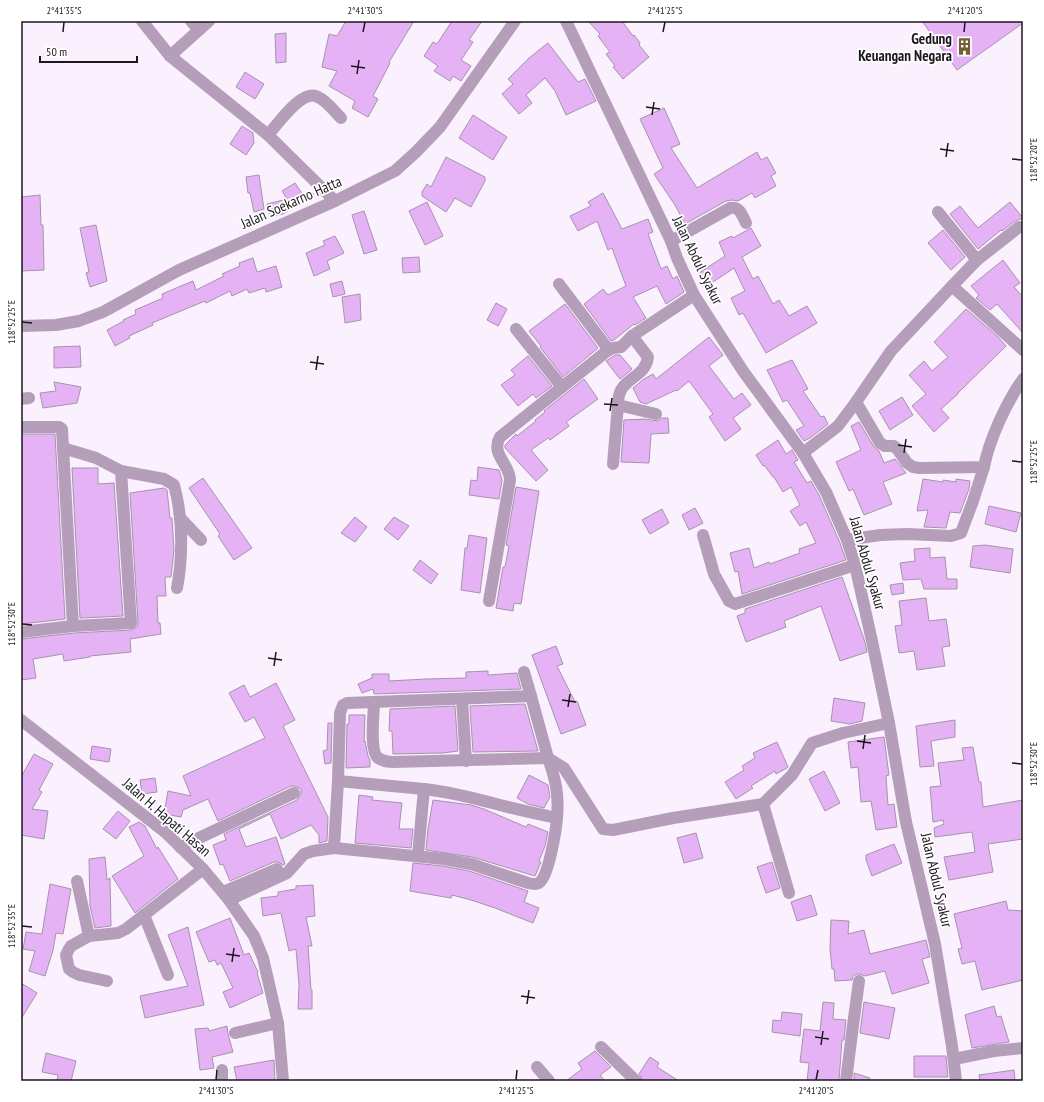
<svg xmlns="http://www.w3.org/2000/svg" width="1044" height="1102" font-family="'PT Sans Narrow',sans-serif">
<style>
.building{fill:#e5b3f5;stroke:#a494aa}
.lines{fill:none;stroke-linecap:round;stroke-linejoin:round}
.minor{stroke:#b49eba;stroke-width:12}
.tertiary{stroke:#b49eba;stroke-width:12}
.ticks{fill:none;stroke:#1c161e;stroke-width:1.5}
.labels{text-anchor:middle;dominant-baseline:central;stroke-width:3.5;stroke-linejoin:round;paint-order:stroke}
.poi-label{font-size:15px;font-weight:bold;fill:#1c161e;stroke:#fff;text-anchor:end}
.street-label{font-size:15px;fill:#1c161e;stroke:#fff}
.neatline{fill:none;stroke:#1c161e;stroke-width:1.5}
.ticks-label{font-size:10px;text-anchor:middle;fill:#1c161e}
</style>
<rect width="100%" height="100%" fill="#faf0fe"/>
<!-- building -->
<g class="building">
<polygon points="346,21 414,21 389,62 390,63 373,96 378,99 368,117 352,108 355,101 329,86 337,71 322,67 329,34 337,36"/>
<polygon points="452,21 482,21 469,40 473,42 461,60 471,66 461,81 453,76 450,81 434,71 438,66 424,56 433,42 437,44"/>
<polygon points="588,21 622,21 633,36 634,35 640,43 639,45 649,57 623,79 613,67 615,66 606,54 610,52 598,36 600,34"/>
<polygon points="922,21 1023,21 1023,23 957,70"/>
<polygon points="286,33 286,62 276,63 275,34"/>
<polygon points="548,43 578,82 585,79 596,101 566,115 555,91 545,78 526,95 532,103 519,114 502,94 513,84 508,79 529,58"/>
<polygon points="245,72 264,84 255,99 236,87"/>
<polygon points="664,108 680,144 671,148 697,188 757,152 761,160 767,157 776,173 771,176 776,186 755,198 752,193 738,201 733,200 726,201 685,224 675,205 654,174 663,168 640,119"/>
<polygon points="473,115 507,137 493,160 459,138"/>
<polygon points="242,126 253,133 254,143 246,155 230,144"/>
<polygon points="446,157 485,177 485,181 471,207 455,198 446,212 422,196 422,192 427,184 431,187"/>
<polygon points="259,175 264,209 254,212 250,193 248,193 246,177"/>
<polygon points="295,183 303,195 313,193 314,194 283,214 270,217 267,204 287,199 282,191"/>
<polygon points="603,193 622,229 648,219 653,232 648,234 661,269 667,266 673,279 677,276 684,292 666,304 657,286 633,297 646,318 635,325 634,324 614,340 611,341 584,304 603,289 608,295 626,286 612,248 608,250 597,221 578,231 570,216 591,206 588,202"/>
<polygon points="40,195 41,225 43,225 44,270 21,271 21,197"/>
<polygon points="427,202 443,236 425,245 409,211"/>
<polygon points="1010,202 1023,218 1015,221 1002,231 1001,230 978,249 950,214 960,206 978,228"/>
<polygon points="364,211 377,250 364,254 352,215"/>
<polygon points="96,225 107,281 90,287 86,273 89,272 80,228"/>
<polygon points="751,228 761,246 742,257 753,279 758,276 773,304 779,300 789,316 807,306 817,323 766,353 743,313 739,315 731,298 745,291 734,268 707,286 699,273 725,256 719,242 732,236 733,238"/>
<polygon points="943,230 965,257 951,270 928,243"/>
<polygon points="335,236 344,253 327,261 330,269 314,276 306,253 325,245 323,241"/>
<polygon points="419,257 420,272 403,273 402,258"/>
<polygon points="253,258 257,272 276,266 282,287 266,292 265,288 249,293 247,289 232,296 230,291 206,303 205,301 152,323 153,325 129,336 130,338 115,346 107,330 124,321 123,320 136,314 135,310 163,298 162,294 193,281 196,290 224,276 222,274 240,266 239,263"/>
<polygon points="1003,260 1020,283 1014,287 1023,297 1023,333 997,304 990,310 976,298 979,295 971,286"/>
<polygon points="342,281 345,294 333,297 330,284"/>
<polygon points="360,294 361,320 345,323 342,297"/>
<polygon points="496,303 507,309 498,326 487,320"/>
<polygon points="565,304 598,348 563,377 540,347 541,346 529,331"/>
<polygon points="966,309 997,336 1006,346 958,393 958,394 941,409 949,418 934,432 912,406 926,394 909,375 924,361 932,371 948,357 934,342"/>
<polygon points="709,337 723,355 709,366 734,399 742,393 751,405 733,418 741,429 725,441 709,417 713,414 689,381 677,391 676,390 646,404 640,402 633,388 644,379 653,374 656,379"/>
<polygon points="80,346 81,367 54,368 54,347"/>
<polygon points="615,355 620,355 632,369 620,379 606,361"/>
<polygon points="528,356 552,386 536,398 533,394 518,406 501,385 515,375 511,370"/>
<polygon points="792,360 808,389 803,391 821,417 824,416 828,424 810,438 804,441 796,430 804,426 787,400 783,402 767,370"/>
<polygon points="584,379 598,399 566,422 569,426 550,440 548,438 531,450 548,470 536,481 505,448 505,445 516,434 517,436 536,421 535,420 545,412 544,411"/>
<polygon points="54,382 81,387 77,403 43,408 40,393 56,391"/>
<polygon points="902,397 913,415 890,430 879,411"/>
<polygon points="662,418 668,418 669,433 651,434 649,463 621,462 624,420 645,419 658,421"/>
<polygon points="859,422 874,447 879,451 884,463 895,459 906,473 883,482 892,504 864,515 853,489 849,491 836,462 861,450 851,426"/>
<polygon points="21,434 55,434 65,619 22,624"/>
<polygon points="778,440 786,454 792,450 798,460 794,462 807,483 811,481 819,495 840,543 846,560 742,594 738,571 735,572 730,553 749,548 754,568 769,562 770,564 800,553 799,549 816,543 806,522 800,526 790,511 800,505 791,487 783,492 774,477 773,477 764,465 763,466 756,455"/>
<polygon points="478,467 499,470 502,480 499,499 469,495 471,480 477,481"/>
<polygon points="72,468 98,468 98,484 114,483 123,616 80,618"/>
<polygon points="203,478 252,548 234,560 218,536 220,534 189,488"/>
<polygon points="923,479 943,482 943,480 956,482 956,479 970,481 969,489 960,513 950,512 946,528 924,527 928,510 917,511"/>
<polygon points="516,487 539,491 521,604 514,603 513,611 496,608 503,567 505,567 509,546 506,545"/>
<polygon points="164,488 167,490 170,518 172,518 174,550 171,577 165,577 166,596 157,596 158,623 160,623 161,634 130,639 131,652 90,656 90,657 64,661 63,654 33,659 36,678 21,680 21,639 74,633 131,630 137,627 138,623 130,493"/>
<polygon points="989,506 1021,513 1016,532 985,524"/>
<polygon points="695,508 703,523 689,530 682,515"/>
<polygon points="662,509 669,523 650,534 642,520"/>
<polygon points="355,517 367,527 355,542 341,533"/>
<polygon points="394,517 409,526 398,540 384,529"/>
<polygon points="469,535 487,538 480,593 461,590 465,548 467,548"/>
<polygon points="985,545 1013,549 1010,573 970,567 973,546"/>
<polygon points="930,548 930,558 945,557 947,579 957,579 957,589 924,589 921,579 903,580 900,563 915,561 914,549"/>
<polygon points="420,560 438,574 431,584 413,570"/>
<polygon points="842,577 865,642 867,652 840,661 821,606 784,621 786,627 746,642 737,616 745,613 745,609"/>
<polygon points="903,583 904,593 892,595 890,585"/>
<polygon points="926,598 929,621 946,619 950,646 942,647 945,666 917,670 914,651 899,653 895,626 902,625 899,601"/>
<polygon points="556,646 563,664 557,666 575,702 577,701 586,725 561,734 532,655"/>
<polygon points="488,671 488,675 517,673 521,689 374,694 373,689 362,693 358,684 372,678 372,674 389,674 389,681 426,679 466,678 466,672"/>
<polygon points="276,683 295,720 283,726 328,817 327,841 319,843 319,835 311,825 281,839 270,814 239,829 246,847 276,837 285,864 283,865 278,862 274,862 230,881 223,864 220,865 213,845 226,840 224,834 297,800 301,794 301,789 295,786 291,786 218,821 208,799 183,810 181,817 164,814 168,791 191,796 183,776 265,738 254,717 245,722 229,693 244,685 250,697"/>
<polygon points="834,698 865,703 862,721 850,724 831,721"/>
<polygon points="525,704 538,751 473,752 470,706"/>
<polygon points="455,706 458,751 443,753 393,754 392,731 389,731 390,709"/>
<polygon points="349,715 365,715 364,742 365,741 368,756 370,760 370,767 346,768 347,724 349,724"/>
<polygon points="955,720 955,737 931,741 934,766 920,767 916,726"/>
<polygon points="328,723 332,723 331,763 325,764 323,751 327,750"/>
<polygon points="884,737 889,775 886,776 888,805 894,804 897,827 876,830 871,801 861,802 858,767 851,768 848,742"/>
<polygon points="777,742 788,767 787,768 776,774 775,771 751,786 753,788 736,799 725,782 744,770 742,766 755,758 753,753"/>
<polygon points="92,746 111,749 109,762 90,759"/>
<polygon points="973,747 979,782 981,782 983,807 1023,800 1023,839 988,844 993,872 949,880 944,857 975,852 972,832 935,837 934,828 944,824 943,820 933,822 930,787 941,786 938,763 964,760 962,748"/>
<polygon points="34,754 53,764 39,790 42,792 32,809 48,811 44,839 21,835 21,777"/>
<polygon points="824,771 840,803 825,811 809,779"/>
<polygon points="529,775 548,785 550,797 544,808 528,804 517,798"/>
<polygon points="155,778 157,792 142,794 140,780"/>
<polygon points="359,795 373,797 372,800 402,803 399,829 413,829 411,848 355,843"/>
<polygon points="433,800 471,805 484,809 526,827 528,824 548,832 545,846 539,861 541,862 535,876 472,857 426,850 428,829"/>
<polygon points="118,811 130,821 116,839 103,829"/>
<polygon points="139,822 145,826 157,849 158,847 178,879 135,913 112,876 144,856 129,827"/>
<polygon points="696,833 703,858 684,863 677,838"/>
<polygon points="894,844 902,863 872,876 866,860 866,855"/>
<polygon points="105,857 107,880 110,878 111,926 95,928 90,906 89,859"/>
<polygon points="772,862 780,888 766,893 757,867"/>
<polygon points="413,863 443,866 469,871 528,891 524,902 539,908 533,923 495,908 471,900 452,895 451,898 410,891"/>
<polygon points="50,884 71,889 63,934 56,933 53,950 45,976 29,971 35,951 23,949 26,932 42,934"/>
<polygon points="313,885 315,916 306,917 312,946 308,946 311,990 312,990 312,1009 298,1009 299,985 296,949 289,951 281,913 263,916 261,898 278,896 278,892 296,889 296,886"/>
<polygon points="811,895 817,915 797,921 791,902"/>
<polygon points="1006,901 1008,910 1023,911 1023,980 982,990 975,961 962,964 958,949 962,948 954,914"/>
<polygon points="230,918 244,955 249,953 258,972 257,973 263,993 230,1008 223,992 233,988 221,963 217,965 215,960 209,962 196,932"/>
<polygon points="831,920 849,921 848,934 864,930 870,954 926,940 930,957 922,959 929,983 892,994 885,971 865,976 860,974 857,974 853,976 852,980 835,981 834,969 832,969 830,949"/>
<polygon points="188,927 204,1005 145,1018 140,996 188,986 168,935"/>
<polygon points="21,983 37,993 21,1019"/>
<polygon points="823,1002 834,1003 833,1019 846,1020 844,1040 842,1040 839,1081 807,1081 809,1063 800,1062 804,1029 820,1031"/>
<polygon points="864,1002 895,1008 889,1039 860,1033"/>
<polygon points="994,1006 997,1017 1001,1016 1009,1042 972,1048 965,1015"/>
<polygon points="782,1012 802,1014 800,1036 772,1032 773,1020 781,1021"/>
<polygon points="227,1026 228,1034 233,1052 212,1057 214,1068 200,1070 195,1029 208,1028 209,1031"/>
<polygon points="595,1051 611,1067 600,1075 605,1081 566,1081 582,1069 578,1063"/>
<polygon points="46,1053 76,1061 71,1081 57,1081 58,1075 42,1072"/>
<polygon points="914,1056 946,1056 948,1077 914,1077"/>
<polygon points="650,1057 659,1063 657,1067 679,1081 643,1081 639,1074"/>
<polygon points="274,1060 275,1081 237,1081 234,1067"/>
<polygon points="1014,1070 1015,1081 980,1081 979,1075"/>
<polygon points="854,1073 870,1078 869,1081 854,1081"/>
</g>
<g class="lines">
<!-- minor -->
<g class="minor">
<polyline points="142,21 170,56"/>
<polyline points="191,21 199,30 209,21"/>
<polyline points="199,30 170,56 268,135"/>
<path d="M335,201l-67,-66c10,-11 34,-47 50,-38 9,4 16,14 23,21"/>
<polyline points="938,212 977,260"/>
<path d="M671,241l59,-33c10,-2 12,7 16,15"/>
<polyline points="559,284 609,350"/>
<polyline points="952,286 1023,350"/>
<polyline points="516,329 562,387"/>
<path d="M632,336l16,21c-2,16 -16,19 -25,30 -4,5 -5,12 -5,18l38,9"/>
<polyline points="21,399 29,398"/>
<path d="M856,402l24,41 5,3h9l4,4 9,13 6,4 6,1 65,-1c5,-27 23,-66 39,-88"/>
<polyline points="21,427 59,427 62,429 73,626"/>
<path d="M63,448l33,10 25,13 43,8 10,6c9,32 9,71 3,103"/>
<polyline points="803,453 838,426 856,402 891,351 952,286 977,260 1019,227"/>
<polyline points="613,464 618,405"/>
<polyline points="180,518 201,540"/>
<polyline points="703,535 714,574 729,601 735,604 855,565"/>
<polyline points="847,540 880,535 907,534 951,536 961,533 973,501 984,467"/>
<path d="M489,601l21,-121c0,-16 -20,-26 -10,-43l107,-86 6,-3 8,-1 11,-11 62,-41"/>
<polyline points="21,632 73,626 131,623 121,471"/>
<polyline points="462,699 466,761"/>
<path d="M374,702c0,12 -5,48 4,56 5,3 10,4 15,4l155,-4 -17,-62"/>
<polyline points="21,720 165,832 203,869 229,900 254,936 263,958 278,1023 283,1081"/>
<polyline points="548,758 564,768 603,829 613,830 673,818 763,804 792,775 812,743 843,733 889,723"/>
<path d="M548,758c8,23 11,36 9,60"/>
<polyline points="338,781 424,789 418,855"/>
<polyline points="763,804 789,893"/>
<polyline points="180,847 294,793"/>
<path d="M334,848l110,11 27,5 57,19c4,1 9,2 12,-1 9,-8 16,-52 17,-64 -19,-4 -38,-8 -57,-13 -26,-7 -50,-13 -76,-16"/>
<polyline points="77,881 89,936"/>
<polyline points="223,892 277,869"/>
<polyline points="229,900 287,873 304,854 313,851 334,848 338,781 340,713 343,705 347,703 531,696 524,672"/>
<polyline points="168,975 144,915 203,869"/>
<polyline points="107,981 79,975 73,972 69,969 66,955 69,949 71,946 89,936 118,933 126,929 144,915"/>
<polyline points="235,1033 278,1023"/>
<polyline points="601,1047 636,1081"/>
<polyline points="954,1059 994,1051 1023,1048"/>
<polyline points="537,1067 549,1081"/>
<polyline points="222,1070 222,1081"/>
<polyline points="846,1081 852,1033 859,981"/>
</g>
<!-- tertiary -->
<g class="tertiary">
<polyline points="566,21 671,241 677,258 694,295 743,371 803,453 826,492 847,540 855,565 872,641 889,723 906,822 935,944 952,1046 956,1081"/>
<polyline points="21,326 56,325 79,321 103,312 179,270 335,201 395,171 416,152 440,127 515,21"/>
</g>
</g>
<!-- ticks -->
<path class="ticks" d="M63,32l1,-10M363,32l2,-10M663,32l2,-10M964,32l1,-10M351,66l14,2M357,74l2,-14M646,107l14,2M652,115l2,-13M940,149l14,2M946,157l2,-14M1012,159l10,1M22,322l10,1M310,362l14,2M316,370l2,-14M604,404l14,1M610,411l2,-13M898,445l14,2M904,453l2,-14M1012,461l10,1M22,624l10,1M268,658l14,2M274,666l2,-14M562,700l14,2M568,707l2,-13M857,741l14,2M863,749l2,-14M1012,763l10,1M22,926l10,1M226,954l14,2M232,962l2,-14M521,996l14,2M527,1004l2,-14M815,1037l14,2M821,1045l2,-14M216,1080l1,-10M516,1080l1,-10M816,1080l2,-10"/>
<!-- icons -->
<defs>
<symbol id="building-bare" viewBox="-9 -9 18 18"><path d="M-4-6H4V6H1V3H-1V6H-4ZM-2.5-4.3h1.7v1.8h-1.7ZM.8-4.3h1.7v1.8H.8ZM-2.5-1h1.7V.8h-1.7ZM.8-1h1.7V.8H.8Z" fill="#72612f" stroke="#fff" stroke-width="2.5" paint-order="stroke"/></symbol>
</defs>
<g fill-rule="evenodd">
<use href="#building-bare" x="952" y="34" width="25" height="25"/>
</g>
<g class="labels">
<!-- poi labels -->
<g class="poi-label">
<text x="952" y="38">Gedung<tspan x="952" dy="17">Keuangan Negara</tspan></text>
</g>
<!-- street labels -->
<g class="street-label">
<text transform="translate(291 202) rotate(-24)">Jalan Soekarno Hatta</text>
<text transform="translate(698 260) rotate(64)">Jalan Abdul Syakur</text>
<text transform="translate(868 563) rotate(74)">Jalan Abdul Syakur</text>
<text transform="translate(167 817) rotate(41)">Jalan H. Hapati Hasan</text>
<text transform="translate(937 880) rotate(77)">Jalan Abdul Syakur</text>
</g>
</g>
<!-- border -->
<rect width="1044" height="1102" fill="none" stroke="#ffffff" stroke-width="44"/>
<!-- scale -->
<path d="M40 56v6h97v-6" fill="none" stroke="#1c161e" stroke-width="2"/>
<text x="46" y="56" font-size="12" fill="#1c161e" stroke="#ffffff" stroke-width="3" paint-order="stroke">50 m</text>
<rect x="22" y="22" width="1000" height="1058" class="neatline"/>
<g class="ticks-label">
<text x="64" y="14">2°41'35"S</text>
<text x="365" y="14">2°41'30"S</text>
<text x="665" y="14">2°41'25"S</text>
<text x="965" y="14">2°41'20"S</text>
<text transform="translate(1033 160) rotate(-90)" y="4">118°52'20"E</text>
<text transform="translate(11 322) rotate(-90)" y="4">118°52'25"E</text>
<text transform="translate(1033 462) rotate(-90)" y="4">118°52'25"E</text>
<text transform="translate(11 624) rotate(-90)" y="4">118°52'30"E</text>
<text transform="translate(1033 764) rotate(-90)" y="4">118°52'30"E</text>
<text transform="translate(11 926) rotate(-90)" y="4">118°52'35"E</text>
<text x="216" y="1094">2°41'30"S</text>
<text x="516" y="1094">2°41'25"S</text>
<text x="816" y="1094">2°41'20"S</text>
</g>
</svg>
